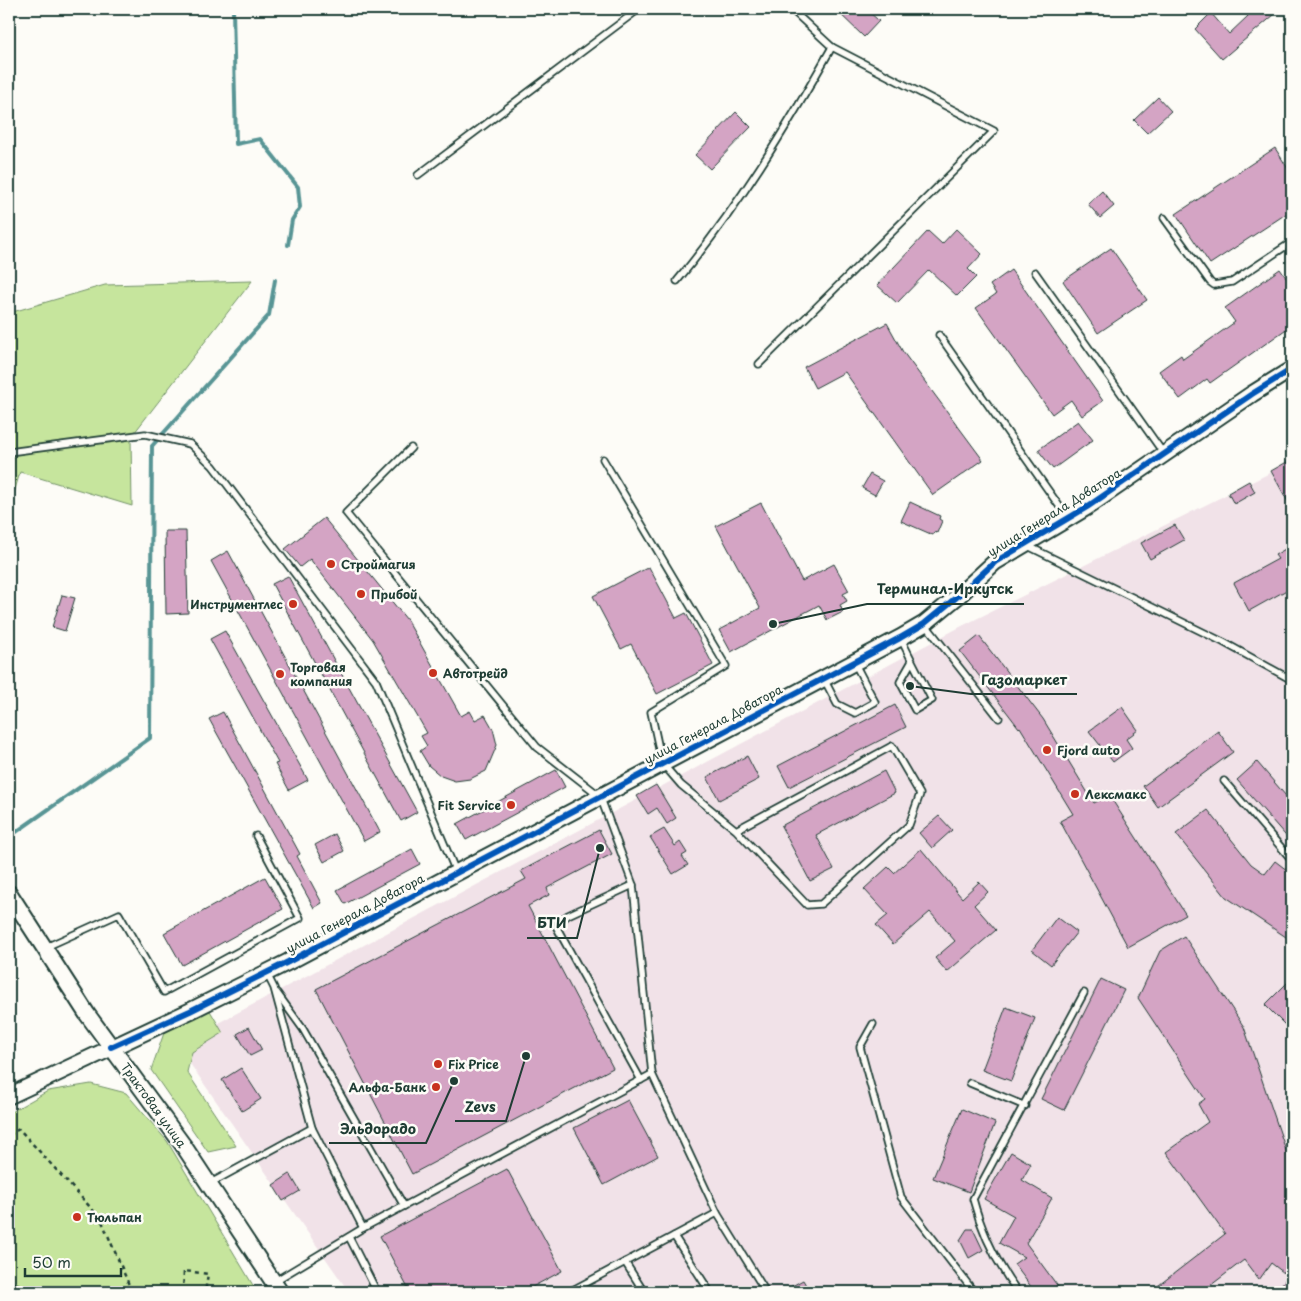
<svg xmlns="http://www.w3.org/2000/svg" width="1301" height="1301" font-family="'Playpen Sans',sans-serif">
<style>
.built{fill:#f1e2e8}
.green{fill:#c6e59d;stroke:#729168}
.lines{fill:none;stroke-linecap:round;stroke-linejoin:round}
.stream{stroke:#599595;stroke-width:4}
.building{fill:#d4a4c4;stroke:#1f3d34}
.lane-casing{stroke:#1f3d34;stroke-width:9}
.secondary-casing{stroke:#1f3d34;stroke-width:19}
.path{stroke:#1f3d34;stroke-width:2.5;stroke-dasharray:4 4;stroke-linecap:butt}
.lane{stroke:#fdfcf7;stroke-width:5.5}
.secondary{stroke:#fdfcf7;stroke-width:15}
.cycleway-casing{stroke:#fdfcf7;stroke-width:9}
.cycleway{stroke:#0057b8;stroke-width:6}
.poi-dot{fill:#c8321e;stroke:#fdfcf7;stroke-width:2}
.labels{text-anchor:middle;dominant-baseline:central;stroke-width:5;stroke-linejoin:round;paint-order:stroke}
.street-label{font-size:12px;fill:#1f3d34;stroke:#fdfcf7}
.poi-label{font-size:12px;font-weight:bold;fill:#1f3d34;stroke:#fdfcf7;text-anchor:start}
.leader{fill:none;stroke:#1f3d34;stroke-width:2}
.callout-dot{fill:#1f3d34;stroke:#fdfcf7;stroke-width:2}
.callout-label{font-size:14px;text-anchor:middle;font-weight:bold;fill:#1f3d34;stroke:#fdfcf7;stroke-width:5;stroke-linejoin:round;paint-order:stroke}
</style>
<rect width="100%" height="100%" fill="#fdfcf7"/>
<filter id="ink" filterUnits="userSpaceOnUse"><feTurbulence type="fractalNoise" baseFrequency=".02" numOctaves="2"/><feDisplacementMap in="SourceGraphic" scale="10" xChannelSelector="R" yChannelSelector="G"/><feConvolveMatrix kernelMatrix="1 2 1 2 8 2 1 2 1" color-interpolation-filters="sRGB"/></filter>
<g filter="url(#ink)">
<!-- built -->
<polygon class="built" points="1292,462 1292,1292 349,1292 177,1045 962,626"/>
<!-- green -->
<g class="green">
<polygon points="252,281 131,437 132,506 20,472 9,511 9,313 105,285"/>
<polygon points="209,1009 223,1033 192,1052 187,1072 236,1146 208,1152 151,1070 164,1033"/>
<polygon points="91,1084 126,1093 167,1141 257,1292 24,1292 9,1286 9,1113 48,1091"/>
</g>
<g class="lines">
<!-- stream -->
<g class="stream">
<polyline points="233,9 236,144 260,139 298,187 300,207 292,220 288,245"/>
<polyline points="9,837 150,738 152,446 269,315 275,280"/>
</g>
</g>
<!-- building -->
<g class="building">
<polygon points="835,9 866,9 879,21 864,37"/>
<polygon points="1242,9 1281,9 1222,59 1195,29 1211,13 1229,34 1248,16"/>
<polygon points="1158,97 1171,111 1147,133 1134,120"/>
<polygon points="736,112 751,127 710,169 695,155"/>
<polygon points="1275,148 1292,175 1292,210 1210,264 1176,214"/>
<polygon points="1102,191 1114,206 1100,218 1088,204"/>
<polygon points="956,229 982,254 968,269 976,277 957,296 929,270 897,303 877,285 928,231 942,244"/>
<polygon points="1111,248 1147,300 1098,333 1063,281"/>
<polygon points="1280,269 1292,286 1292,325 1210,383 1207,379 1180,399 1159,371 1181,355 1183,359 1235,322 1225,308"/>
<polygon points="1011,270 1103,401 1082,416 1071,400 1052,414 976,308 996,294 990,285"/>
<polygon points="887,323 903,352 983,460 933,495 845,372 815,388 804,367"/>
<polygon points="1078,421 1093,440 1053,469 1038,450"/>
<polygon points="1292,459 1292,509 1271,471"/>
<polygon points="870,474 883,481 875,495 862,488"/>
<polygon points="1249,481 1255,492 1234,504 1228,493"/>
<polygon points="910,502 940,516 939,519 942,521 937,533 934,532 933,535 901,521"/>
<polygon points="761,503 802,581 834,564 849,591 843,594 847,601 840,605 843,612 827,620 819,605 731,652 719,630 760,608 716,526"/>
<polygon points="324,518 407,620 461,716 470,711 475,720 485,715 493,729 497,745 486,771 470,779 455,781 441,776 429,766 420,751 427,746 421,736 427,733 373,640 310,559 300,567 285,549"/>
<polygon points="1175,525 1184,540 1150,559 1141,543"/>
<polygon points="165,531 186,531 188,613 166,614"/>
<polygon points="1292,545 1292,587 1249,611 1234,583 1278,559 1275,555"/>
<polygon points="228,551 380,832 364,841 211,561"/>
<polygon points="649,567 676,618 686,613 713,665 657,694 631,644 621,649 593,596"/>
<polygon points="288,576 417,812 401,821 272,584"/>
<polygon points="62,595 75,598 65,631 52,627"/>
<polygon points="225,631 308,780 289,790 275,764 278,763 210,639"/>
<polygon points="979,636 1043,719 1094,803 1109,795 1186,915 1128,947 1060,821 1073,814 1020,727 1019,728 960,651"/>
<polygon points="895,705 906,727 789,787 778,766"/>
<polygon points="1122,707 1138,730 1126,739 1132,748 1113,762 1089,731"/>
<polygon points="223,712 300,854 297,856 322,903 314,908 209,719"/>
<polygon points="1218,731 1233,752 1158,807 1143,786"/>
<polygon points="747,756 759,779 719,800 707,777"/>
<polygon points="1257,762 1292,803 1292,843 1237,780"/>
<polygon points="556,770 565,787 466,840 457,824"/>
<polygon points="884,771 895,793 816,835 834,869 810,881 781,826"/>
<polygon points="656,785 676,818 667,824 657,808 648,814 637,796"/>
<polygon points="1208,810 1251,864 1265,874 1275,861 1292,874 1292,941 1226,897 1176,834"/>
<polygon points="939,816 952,830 932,848 919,833"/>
<polygon points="664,829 675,846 680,842 687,853 682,856 688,865 673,874 650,837"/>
<polygon points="599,830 612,854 547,888 549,895 528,906 613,1068 412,1174 316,989 526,879 521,871"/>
<polygon points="335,834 344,851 324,862 315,845"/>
<polygon points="412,849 420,864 345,904 337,890"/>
<polygon points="921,849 962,898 979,882 988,892 974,905 996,930 947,972 935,958 955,941 930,912 893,944 876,925 888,915 864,889 888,867 894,873"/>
<polygon points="265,877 283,909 182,965 164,933"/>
<polygon points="1057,917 1077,932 1051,965 1032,950"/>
<polygon points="1184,936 1244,1027 1292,1168 1292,1292 1276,1292 1288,1276 1271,1263 1259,1280 1244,1260 1202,1292 1150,1292 1225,1234 1166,1152 1208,1122 1198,1104 1205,1099 1138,998 1160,951"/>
<polygon points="1292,978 1292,1032 1265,1005"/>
<polygon points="1101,979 1124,990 1064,1110 1041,1099"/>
<polygon points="1006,1007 1035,1018 1011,1081 982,1070"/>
<polygon points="249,1027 262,1050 250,1056 237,1034"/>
<polygon points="241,1068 261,1099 242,1111 222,1080"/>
<polygon points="628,1100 658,1156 604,1185 574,1128"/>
<polygon points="962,1109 995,1123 969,1192 933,1178"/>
<polygon points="1011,1152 1031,1164 1022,1180 1052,1198 1026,1243 1062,1292 1035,1292 1014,1264 1024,1257 999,1243 1014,1216 984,1199"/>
<polygon points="507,1169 562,1271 523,1292 410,1292 380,1236"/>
<polygon points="290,1174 300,1191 283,1201 273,1185"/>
<polygon points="967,1229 973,1229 983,1250 969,1258 960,1240"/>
<polygon points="803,1280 810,1292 781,1292"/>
</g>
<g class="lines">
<defs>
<g id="lane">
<polyline points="418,175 639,9"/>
<polyline points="1164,218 1210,282 1214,285 1232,282 1292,242"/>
<polyline points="1035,272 1164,454"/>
<path d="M677,281c60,-72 109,-152 155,-234"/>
<polyline points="939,335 1067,517"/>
<polyline points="759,364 994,131 832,47 791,9"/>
<polyline points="411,448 346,513 537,747 600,796 633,885 652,1074 717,1213 766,1292"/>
<polyline points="9,452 145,434 190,444 213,466 376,681 456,872"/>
<polyline points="603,459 726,666 651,712 662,763 681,785 736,830 807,905 821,904 909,825 920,794 892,746 736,830"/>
<polyline points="1026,545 1223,642 1292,680"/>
<polyline points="926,625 999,718"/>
<polyline points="901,639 912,661 900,682 915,710 932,700 912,661"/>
<polyline points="824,679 837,704 855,713 875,702 854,662"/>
<polyline points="1224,781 1292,860"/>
<polyline points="633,885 568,915 559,922 557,928 641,1080"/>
<polyline points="46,947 119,914 164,992 300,918 256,836"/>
<polyline points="267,974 274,988 312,1128 363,1228"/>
<polyline points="277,993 303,1029 404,1206"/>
<polyline points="873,1024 860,1047 901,1197 974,1292"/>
<polyline points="970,1083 1025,1106"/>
<polyline points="209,1184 312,1128"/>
<polyline points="674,1236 710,1292"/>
<polyline points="349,1237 377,1292"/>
<polyline points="625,1262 644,1292"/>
<polyline points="275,1281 363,1228 652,1074"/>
<polyline points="569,1292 717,1213"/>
<path d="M1018,1292c-21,-28 -36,-59 -45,-93l111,-206"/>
</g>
<g id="secondary">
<polyline points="9,893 87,1014 183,1145 280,1292"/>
<polyline points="9,1096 190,1011 288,962 900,638 924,624 958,596 995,562 1087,507 1252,394 1292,369"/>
<polyline points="9,1290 15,1292"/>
</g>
</defs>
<!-- lane casing -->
<use href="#lane" class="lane-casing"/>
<!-- secondary casing -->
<use href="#secondary" class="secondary-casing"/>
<!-- path -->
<g class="path">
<polyline points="9,1135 19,1129 101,1219 132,1292"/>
<polyline points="183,1292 184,1271 208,1274 205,1292"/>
</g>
<!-- lane -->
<use href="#lane" class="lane"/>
<!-- secondary -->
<use href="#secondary" class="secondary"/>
<defs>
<polyline id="cycleway" points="111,1047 190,1011 288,962 900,638 924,624 958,596 995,562 1087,507 1252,394 1292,369"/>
</defs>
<!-- cycleway casing -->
<use href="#cycleway" class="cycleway-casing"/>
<!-- cycleway -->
<use href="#cycleway" class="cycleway"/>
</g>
</g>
<!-- markers -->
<g class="poi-dot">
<circle cx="331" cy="564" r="5"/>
<circle cx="361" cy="594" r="5"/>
<circle cx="293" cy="604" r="5"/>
<circle cx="433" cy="673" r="5"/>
<circle cx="280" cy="674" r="5"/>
<circle cx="1047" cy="750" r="5"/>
<circle cx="1075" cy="794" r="5"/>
<circle cx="511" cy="805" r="5"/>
<circle cx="438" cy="1064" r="5"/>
<circle cx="436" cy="1087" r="5"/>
<circle cx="77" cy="1217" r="5"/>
</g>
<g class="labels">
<!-- street labels -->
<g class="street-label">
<text transform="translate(1054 512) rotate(-32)">улица Генерала Доватора</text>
<text transform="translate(713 724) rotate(-28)">улица Генерала Доватора</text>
<text transform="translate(355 913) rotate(-28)">улица Генерала Доватора</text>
<text transform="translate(154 1105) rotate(54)">Трактовая улица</text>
</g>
<!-- poi labels -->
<g class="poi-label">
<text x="341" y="564">Строймагия</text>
<text x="371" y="594">Прибой</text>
<text x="283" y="604" text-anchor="end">Инструментлес</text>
<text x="290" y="667">Торговая<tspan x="290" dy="14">компания</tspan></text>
<text x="443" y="673">Автотрейд</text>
<text x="1057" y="750">Fjord auto</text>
<text x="1085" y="794">Лексмакс</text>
<text x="501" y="805" text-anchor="end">Fit Service</text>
<text x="448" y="1064">Fix Price</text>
<text x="426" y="1087" text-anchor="end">Альфа-Банк</text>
<text x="87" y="1217">Тюльпан</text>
</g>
</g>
<!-- callouts -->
<path class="leader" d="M773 624L867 604H1024M910 686L971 694H1077M600 848L577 938H527M526 1056L506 1121H455M454 1081L426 1143H329"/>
<g class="callout-dot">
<circle cx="773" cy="624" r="5"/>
<circle cx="910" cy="686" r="5"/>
<circle cx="600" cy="848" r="5"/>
<circle cx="526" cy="1056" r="5"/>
<circle cx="454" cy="1081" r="5"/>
</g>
<g class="callout-label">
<text x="945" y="594">Терминал-Иркутск</text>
<text x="1024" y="685">Газомаркет</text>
<text x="552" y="928">БТИ</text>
<text x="480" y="1112">Zevs</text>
<text x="378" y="1134">Эльдорадо</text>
</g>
<!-- margin -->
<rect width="1301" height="1301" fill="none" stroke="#fdfcf7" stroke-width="30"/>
<rect x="15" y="15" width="1271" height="1271" fill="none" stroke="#1f3d34" stroke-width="2" filter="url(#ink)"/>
<!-- scale -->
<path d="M25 1268v8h96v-8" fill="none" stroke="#1f3d34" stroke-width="2.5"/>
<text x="32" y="1268" font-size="15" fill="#1f3d34" stroke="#fdfcf7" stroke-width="4" paint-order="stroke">50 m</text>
</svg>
